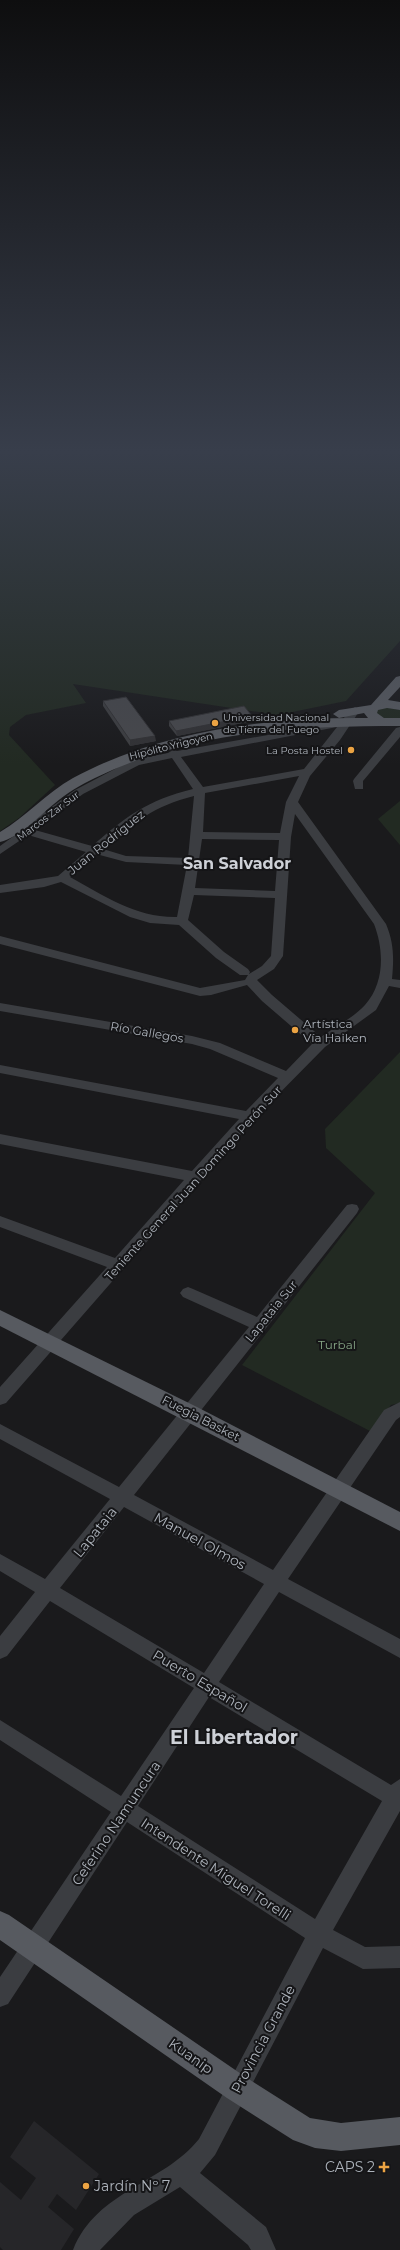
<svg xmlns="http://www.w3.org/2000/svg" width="400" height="2250" font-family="Montserrat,sans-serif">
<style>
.built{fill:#262629}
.green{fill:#222a22}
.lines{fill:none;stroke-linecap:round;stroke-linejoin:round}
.minor{fill:#3b3d41;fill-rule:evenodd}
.major{fill:#575a60;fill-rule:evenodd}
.wall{fill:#3d3e41}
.shaded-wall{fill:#323235}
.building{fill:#47484c;stroke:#323235}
.poi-dot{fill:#eba343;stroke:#151517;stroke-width:1.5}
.labels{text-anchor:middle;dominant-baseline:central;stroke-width:4;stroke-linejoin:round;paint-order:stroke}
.far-poi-label{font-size:10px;fill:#adb3bb;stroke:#151517;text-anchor:start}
.far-street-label{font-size:10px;fill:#adb3bb;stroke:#151517}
.street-label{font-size:12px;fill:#adb3bb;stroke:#151517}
.poi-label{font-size:12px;fill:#adb3bb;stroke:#151517;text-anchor:start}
.park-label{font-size:12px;fill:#86a585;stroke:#151517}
.near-street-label{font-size:14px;fill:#adb3bb;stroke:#151517}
.near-poi-label{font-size:14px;fill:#adb3bb;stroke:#151517;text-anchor:end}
.district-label{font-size:16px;font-weight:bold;fill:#ced1d7;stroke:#151517}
.near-district-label{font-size:19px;font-weight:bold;fill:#ced1d7;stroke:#151517}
</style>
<rect width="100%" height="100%" fill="#1a1a1c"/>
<!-- built -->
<polygon class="built" points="34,2121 99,2174 76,2210 57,2194 48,2207 74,2229 61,2250 3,2250 0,2247 0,2182 21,2200 36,2178 10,2157"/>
<!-- green -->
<g class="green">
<polygon points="0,450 400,450 400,641 346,701 278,715 73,684 86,703 26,715 10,727 9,735 55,785 19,818 0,831"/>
<polygon points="383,707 400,710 400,719 388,721 374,712"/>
<polygon points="400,801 400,845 378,819"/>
<polygon points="400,1052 400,1403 391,1405 370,1431 242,1365 375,1193 326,1148 325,1129"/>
</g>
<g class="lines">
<!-- minor -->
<g class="minor">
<path d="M355,707l5,3 -20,30 -30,36 -12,26 88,122c8,19 8,34 6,55l8,1v8l-11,-2 -13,24 -51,37 -71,72 -248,284 -6,2v-18l107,-120 -107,-40v-11l115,42 69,-78 -184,-36v-10l192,37 47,-52 -239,-46v-8l246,46 32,-33 -68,-29 -18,-5 -192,-33v-8l192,33 28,7 66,28 26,-27 -50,-43 -15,-16 -36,10 -11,1 -200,-52v-8l200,52 45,-8 3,-5h-8l-24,-17 -37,-33 -29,-2 -20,-6 -69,-35 -17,5 -44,6v-8l58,-9 28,-24 -58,-17 -28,19v-8l18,-13 -3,-3 2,-2 7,-1 51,-37 57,-30 36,-7 5,-3 4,1 164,-29 8,-11zM337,727l-33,42 -101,18 -22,-30zM172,758l21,31c-47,12 -65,26 -101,57l-57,-16 48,-36 56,-29zM299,776l-13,26 -6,31 -77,-1 2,-39zM194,796l-6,62 -62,-2 -23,-7c31,-27 51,-43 91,-53zM295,814l79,110c10,26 11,59 -9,81 -12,13 -30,22 -44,32l-49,-42 -15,-15 17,-11 9,-13 8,-119zM202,839l77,1 -4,51 -80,-3zM96,854l30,8 61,3 -10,52c-40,1 -73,-21 -107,-40zM194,895l81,3 -4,58 -9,10 -13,8 1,-2 -2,-3 -24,-17 -36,-32z"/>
<polygon points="400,727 400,737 363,781 363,789 355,789 353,781 354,779 396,728"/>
<path d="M352,1204l5,1 2,4 -2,4 -223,282 139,75 111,-160 16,-8v15l-4,3 -108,159 112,60v19l-121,-66 -60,90 172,103 9,-6v32l-67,119 32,17 35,-1v22l-37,1 -40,-21 -108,207 -15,18 66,54 10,23h-25l-3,-5 -68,-58 -46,28 -34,35h-27c24,-60 90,-66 126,-111l106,-201 -178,-116 -119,182 -8,3v-30l111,-165 -111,-72v-20l121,76 73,-108 -144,-87 -43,55 -7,3v-23l35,-44 -35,-21v-17l45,25 65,-80 -110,-60v-15l119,63 130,-160 -66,-30 -3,-4 3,-4 5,-2 5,2 64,28 90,-112zM124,1507l140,77 -60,89 -144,-85zM209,1697l173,104 -67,118 -177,-113z"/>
</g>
<!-- major -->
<g class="major">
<path d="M400,676v11l-12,13 12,2v8l-13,-2 -9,2 -1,3 7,5h16v8c-105,0 -209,5 -305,52 -15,7 -28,15 -41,26 -16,13 -34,33 -54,38v-10c26,-15 46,-39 73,-54 89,-48 195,-61 295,-60l-4,-5 -25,5 -6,-4 6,-4 32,-5 25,-28z"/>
<polygon points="0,1310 197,1407 400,1512 400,1531 0,1326"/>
<polygon points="0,1911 9,1915 247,2078 310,2118 341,2123 400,2117 400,2145 341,2151 315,2148 293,2140 227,2098 0,1940"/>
</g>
</g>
<!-- wall -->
<g class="wall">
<polygon points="103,701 156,741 130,746 103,706"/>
<polygon points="169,721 252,721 177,736 169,726"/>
</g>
<!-- shaded-wall -->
<g class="shaded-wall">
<polygon points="252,716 252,721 177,736 176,731"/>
<polygon points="155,736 156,741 130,746 130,740"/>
</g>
<!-- building -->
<g class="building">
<polygon points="126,697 155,736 130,740 103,701"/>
<polygon points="244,706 252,716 176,731 169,721"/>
</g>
<!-- sky -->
<linearGradient id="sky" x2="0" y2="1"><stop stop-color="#0e0e0f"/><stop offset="0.59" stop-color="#383e4b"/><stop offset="1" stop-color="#383e4b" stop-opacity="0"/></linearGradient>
<rect width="400" height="765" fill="url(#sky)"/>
<!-- markers -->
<g class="poi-dot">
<circle cx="215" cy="723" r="4"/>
<circle cx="351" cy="750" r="4"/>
<circle cx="295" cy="1030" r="4"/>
<path d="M382 2161h4v4h4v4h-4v4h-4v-4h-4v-4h4z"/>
<circle cx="86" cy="2186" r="4"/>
</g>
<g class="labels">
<!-- far-poi labels -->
<g class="far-poi-label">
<text x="223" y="717">Universidad Nacional<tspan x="223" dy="12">de Tierra del Fuego</tspan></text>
<text x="343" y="750" text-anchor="end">La Posta Hostel</text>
</g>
<!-- far-street labels -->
<g class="far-street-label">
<text transform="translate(171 746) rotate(-14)">Hipólito Yrigoyen</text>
<text transform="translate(48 816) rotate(-37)">Marcos Zar Sur</text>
</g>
<!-- street labels -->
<g class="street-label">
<text transform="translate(106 842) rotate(-39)">Juan Rodríguez</text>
<text transform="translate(147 1032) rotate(10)">Río Gallegos</text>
<text transform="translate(193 1183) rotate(-48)">Teniente General Juan Domingo Perón Sur</text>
<text transform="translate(271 1311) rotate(-51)">Lapataia Sur</text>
<text transform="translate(201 1418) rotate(27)">Fuegia Basket</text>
</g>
<!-- poi labels -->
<g class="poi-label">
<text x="303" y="1023">Artística<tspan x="303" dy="14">Vía Haiken</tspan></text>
</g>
<!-- park labels -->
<g class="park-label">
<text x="337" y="1344">Turbal</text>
</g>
<!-- near-street labels -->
<g class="near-street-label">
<text transform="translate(95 1532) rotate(-51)">Lapataia</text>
<text transform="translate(200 1541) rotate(29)">Manuel Olmos</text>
<text transform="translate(200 1681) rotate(31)">Puerto Español</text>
<text transform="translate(116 1823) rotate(-56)">Ceferino Namuncura</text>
<text transform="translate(216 1869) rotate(33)">Intendente Miguel Torelli</text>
<text transform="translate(263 2039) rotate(-62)">Provincia Grande</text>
<text transform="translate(191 2056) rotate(35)">Kuanip</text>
</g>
<!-- near-poi labels -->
<g class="near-poi-label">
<text x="375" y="2167">CAPS 2</text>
<text x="94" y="2186" text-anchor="start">Jardín Nº 7</text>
</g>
<!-- district labels -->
<g class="district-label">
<text x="237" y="863">San Salvador</text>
</g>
<!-- near-district labels -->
<g class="near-district-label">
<text x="234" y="1737">El Libertador</text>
</g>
</g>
</svg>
